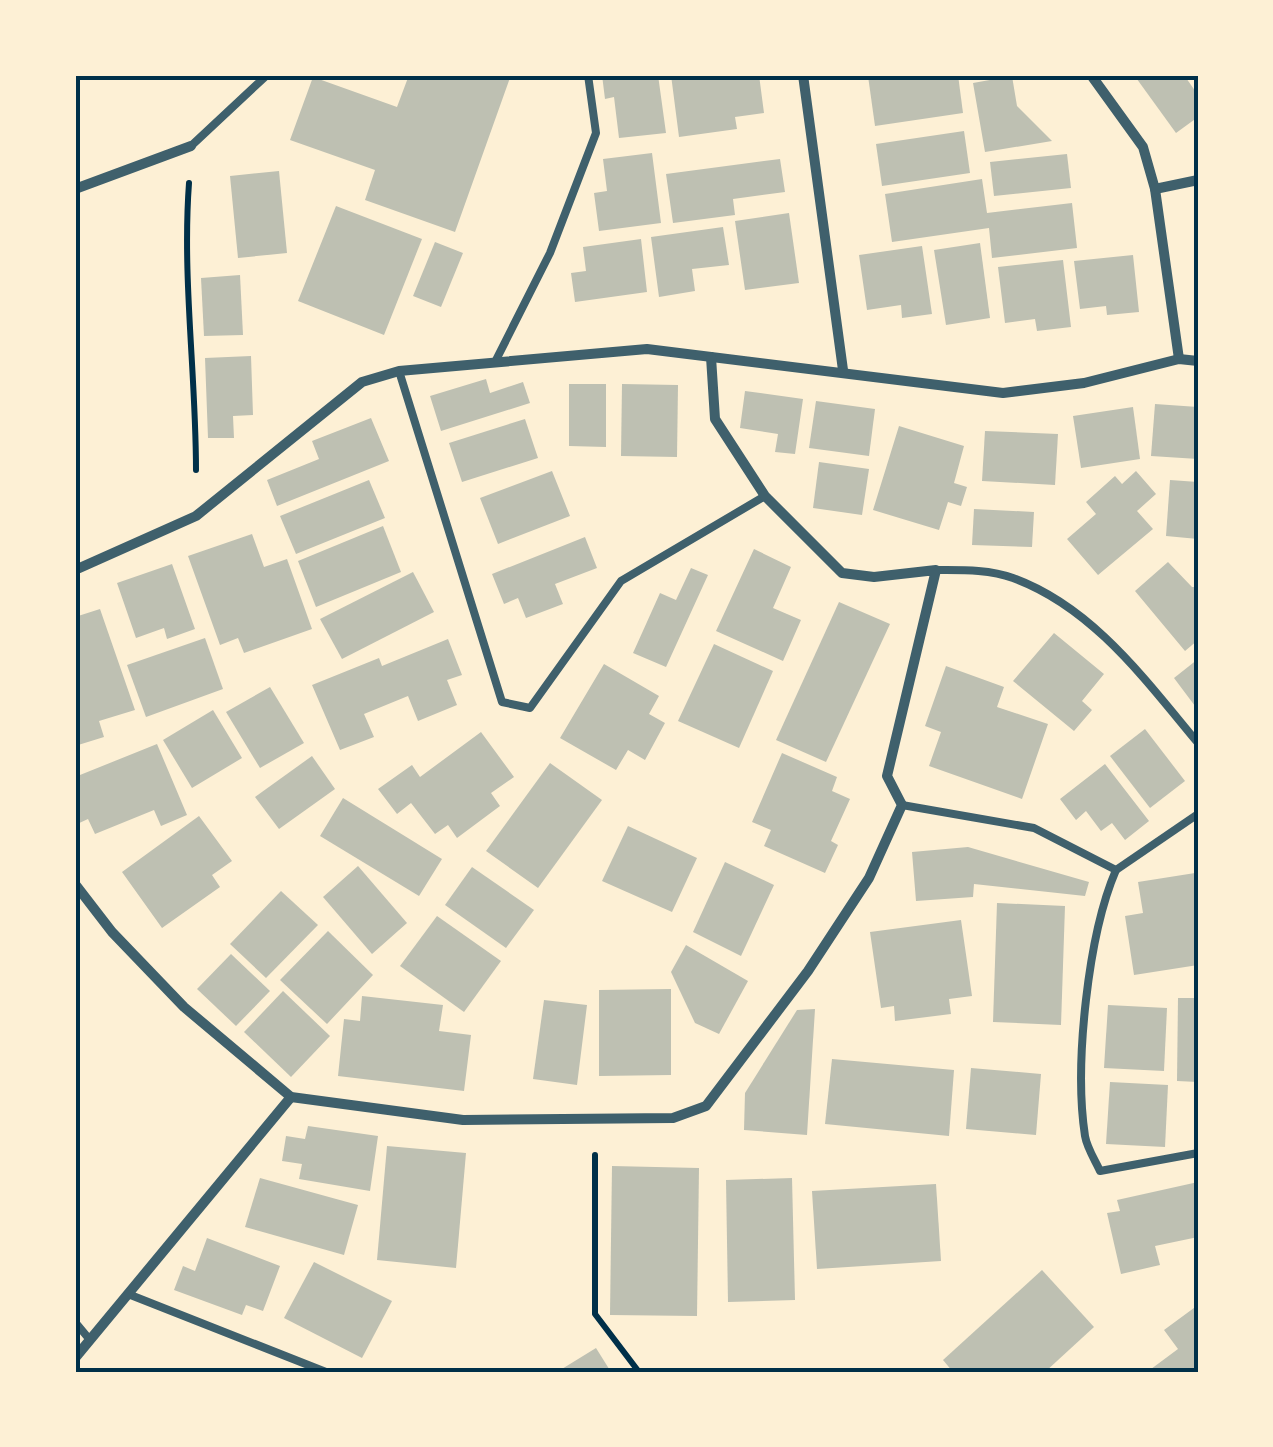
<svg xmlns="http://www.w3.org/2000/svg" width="1273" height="1447" font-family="'Public Sans',sans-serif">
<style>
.building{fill:#bec0b2}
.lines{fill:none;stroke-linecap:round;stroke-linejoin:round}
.path{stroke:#003049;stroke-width:6}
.service{stroke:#3f606c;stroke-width:8}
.minor{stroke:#3f606c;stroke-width:10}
.neatline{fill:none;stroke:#003049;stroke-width:4}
</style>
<rect width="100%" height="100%" fill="#fdf0d5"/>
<!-- building -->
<g class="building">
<polygon points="409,75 511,75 455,232 365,200 375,170 290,140 313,77 397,107"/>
<polygon points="602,75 658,75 666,133 619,138 614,97 605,99"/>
<polygon points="671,75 759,75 764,113 735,117 737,129 679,137"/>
<polygon points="958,75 963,113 875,126 868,76"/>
<polygon points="1134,75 1184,75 1198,95 1198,117 1176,133"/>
<polygon points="1012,76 1017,106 1052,141 985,152 973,83"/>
<polygon points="964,131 970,173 882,186 876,144"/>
<polygon points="652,153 661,223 599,231 594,193 607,191 603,159"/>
<polygon points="1067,154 1071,188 994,196 990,162"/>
<polygon points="780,159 785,192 733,199 735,215 673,223 666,174"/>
<polygon points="279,171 287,253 238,258 230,176"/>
<polygon points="982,179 987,213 1072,203 1077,248 992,258 989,228 892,242 885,194"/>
<polygon points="336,206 422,239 384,335 298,301"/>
<polygon points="789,213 799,283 745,290 735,221"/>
<polygon points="723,227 729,265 692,269 695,291 659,297 651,237"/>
<polygon points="641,239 647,292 575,302 571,273 586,271 583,247"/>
<polygon points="435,242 463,253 441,307 413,296"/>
<polygon points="980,243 990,318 946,325 934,250"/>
<polygon points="922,246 932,314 902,318 901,305 867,310 859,255"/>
<polygon points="1133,255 1139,312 1107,315 1106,306 1080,309 1074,261"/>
<polygon points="1063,260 1071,327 1037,331 1035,319 1005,323 998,267"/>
<polygon points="240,275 243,335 204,336 201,278"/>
<polygon points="251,356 253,415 233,416 234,438 208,438 205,358"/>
<polygon points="486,379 490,393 523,382 530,403 441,431 430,396"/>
<polygon points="569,384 606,384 606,447 569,446"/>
<polygon points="622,384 678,385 677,457 621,456"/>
<polygon points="745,391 803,399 795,454 775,452 778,434 740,428"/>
<polygon points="816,401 875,409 869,456 809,448"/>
<polygon points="1155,404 1198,407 1198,459 1151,456"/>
<polygon points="1133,407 1140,459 1081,468 1073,416"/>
<polygon points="371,418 389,461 277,506 267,480 319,459 312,441"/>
<polygon points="525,419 538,458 462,482 449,443"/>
<polygon points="899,426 964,446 954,483 967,487 961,506 948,502 939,530 873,510"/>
<polygon points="985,431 1058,434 1055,485 982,481"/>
<polygon points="819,462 869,469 862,515 813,508"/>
<polygon points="552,471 570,516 498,544 480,498"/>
<polygon points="1136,471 1156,494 1137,511 1153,529 1098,575 1067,539 1096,514 1086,502 1115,476 1122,484"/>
<polygon points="369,480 385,518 296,554 280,516"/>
<polygon points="1170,480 1198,482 1198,539 1166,536"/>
<polygon points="974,509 1034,512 1032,547 972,545"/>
<polygon points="383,526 401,572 316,607 298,561"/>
<polygon points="252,534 264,567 287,559 312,629 244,653 238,638 220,645 188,556"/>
<polygon points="585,537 597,568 555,584 563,604 526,618 518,598 504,604 492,574"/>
<polygon points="754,549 791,567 773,608 801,620 783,661 716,631"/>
<polygon points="1168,562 1192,587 1198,587 1198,640 1185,651 1135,591"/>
<polygon points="172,564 195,629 167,639 164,628 136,638 117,583"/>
<polygon points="691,568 708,575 666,667 633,653 660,593 676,600"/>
<polygon points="413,572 434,612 342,659 320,619"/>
<polygon points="839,602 890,624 826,762 776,740"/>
<polygon points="100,609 135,710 99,721 104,737 75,746 75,617"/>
<polygon points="1054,633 1104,674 1082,701 1092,710 1074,731 1013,681"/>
<polygon points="205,638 223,689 146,717 127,665"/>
<polygon points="448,639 462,675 447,680 457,705 418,721 408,696 364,714 374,737 340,750 312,685 379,658 382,666"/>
<polygon points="714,644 773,671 739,748 678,721"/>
<polygon points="1198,659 1198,710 1174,678"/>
<polygon points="604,664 659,696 649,714 665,723 645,760 628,750 616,770 560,738"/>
<polygon points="946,666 1004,687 997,707 1048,724 1022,799 929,766 941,732 925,726"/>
<polygon points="270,687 304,743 260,768 226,712"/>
<polygon points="213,710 242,758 192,788 163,740"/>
<polygon points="1145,729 1185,781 1150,808 1110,756"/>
<polygon points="481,732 514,777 491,793 500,806 457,838 448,825 435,834 411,803 397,814 378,789 412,765 420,777"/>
<polygon points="157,744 187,815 161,826 154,810 95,834 88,819 75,825 75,777"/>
<polygon points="782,753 837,777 832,791 850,799 831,841 838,845 825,873 764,846 771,830 752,822"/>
<polygon points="312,756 335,789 279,829 255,797"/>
<polygon points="550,763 602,800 538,888 486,851"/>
<polygon points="1105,764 1149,821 1125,840 1112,823 1101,831 1086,811 1076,820 1060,799"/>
<polygon points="343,798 442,859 419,896 320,836"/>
<polygon points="199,816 232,861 212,875 220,887 162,928 122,872"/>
<polygon points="628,826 697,858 672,912 602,881"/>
<polygon points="968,847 1089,882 1085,896 974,884 973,897 916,901 912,852"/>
<polygon points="725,862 774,885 741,956 693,932"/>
<polygon points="358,866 407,923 372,954 323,897"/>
<polygon points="472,867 534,910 506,948 445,905"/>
<polygon points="1195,873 1198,965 1134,975 1125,916 1143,913 1138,882"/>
<polygon points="281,891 318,925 266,978 230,944"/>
<polygon points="997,903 1065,906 1061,1025 993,1022"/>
<polygon points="437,916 501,961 464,1012 400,966"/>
<polygon points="961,920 972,996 949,999 951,1014 895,1021 894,1006 881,1008 870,932"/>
<polygon points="328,931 373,975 327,1024 280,980"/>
<polygon points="686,945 748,981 719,1034 695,1023 671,972"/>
<polygon points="231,954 270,991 236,1026 197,989"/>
<polygon points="671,989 671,1075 599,1076 599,990"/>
<polygon points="283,991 330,1036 291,1077 244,1032"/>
<polygon points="362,996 443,1005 439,1031 471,1035 464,1091 338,1076 344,1019 360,1021"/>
<polygon points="1178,998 1198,998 1198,1082 1177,1081"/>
<polygon points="544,1000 587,1005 577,1085 533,1079"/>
<polygon points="1108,1005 1167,1008 1164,1071 1104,1068"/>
<polygon points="815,1009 807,1135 744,1130 745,1093 797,1010"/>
<polygon points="832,1059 954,1070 949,1136 825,1124"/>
<polygon points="971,1068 1041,1074 1036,1135 966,1129"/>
<polygon points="1110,1082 1168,1085 1165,1147 1106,1144"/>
<polygon points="308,1126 378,1136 370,1191 299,1179 302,1164 282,1161 286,1136 305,1139"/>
<polygon points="387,1146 466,1153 456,1268 377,1260"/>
<polygon points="612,1166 699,1168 697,1316 610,1315"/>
<polygon points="260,1178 358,1205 344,1255 245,1227"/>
<polygon points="792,1178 795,1300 728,1302 726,1180"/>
<polygon points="1198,1182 1198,1237 1155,1246 1160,1265 1121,1274 1107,1213 1120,1211 1117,1200"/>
<polygon points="936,1184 941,1261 817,1269 812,1191"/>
<polygon points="207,1238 280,1266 263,1311 246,1305 242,1315 174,1290 183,1266 195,1271"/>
<polygon points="314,1262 392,1301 362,1358 284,1318"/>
<polygon points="1042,1270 1094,1327 1045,1372 953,1372 943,1360"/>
<polygon points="1198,1305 1198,1372 1147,1372 1178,1349 1164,1330"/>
<polygon points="596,1348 611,1372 557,1372"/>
</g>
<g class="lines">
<!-- path -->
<g class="path">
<path d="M189,183c-7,95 7,191 7,287"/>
<polyline points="595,1155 595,1314 639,1372"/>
</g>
<!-- service -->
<g class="service">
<polyline points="191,146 267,75"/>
<polyline points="495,362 550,253 596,133 588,75"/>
<polyline points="399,371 502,702 530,708 621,581 765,496"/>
<path d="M936,570c25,0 53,-1 77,8 80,29 133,103 185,165"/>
<path d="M902,805l132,23 82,42c-28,65 -42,195 -31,266 2,12 10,24 15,35l98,-18"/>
<polyline points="1116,870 1198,814"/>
<polyline points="128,1294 326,1372"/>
<polyline points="75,1322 90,1340"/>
</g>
<!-- minor -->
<g class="minor">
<polyline points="803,75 843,370"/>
<polyline points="1091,75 1143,147 1155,189 1179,359"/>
<polyline points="75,189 191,146"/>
<polyline points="1155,189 1198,180"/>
<polyline points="75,570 196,516 362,382 399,371 647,349 1003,393 1084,383 1179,359 1198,361"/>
<polyline points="75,884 112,932 184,1007 291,1097 463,1120 673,1118 706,1106 808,971 869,878 902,805 887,776 936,570 874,577 842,573 765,496 715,419 711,357"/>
<polyline points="75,1358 291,1097"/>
</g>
</g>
<!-- border -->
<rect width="1273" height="1447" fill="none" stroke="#fdf0d5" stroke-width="155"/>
<rect x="78" y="78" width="1118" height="1292" class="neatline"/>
</svg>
